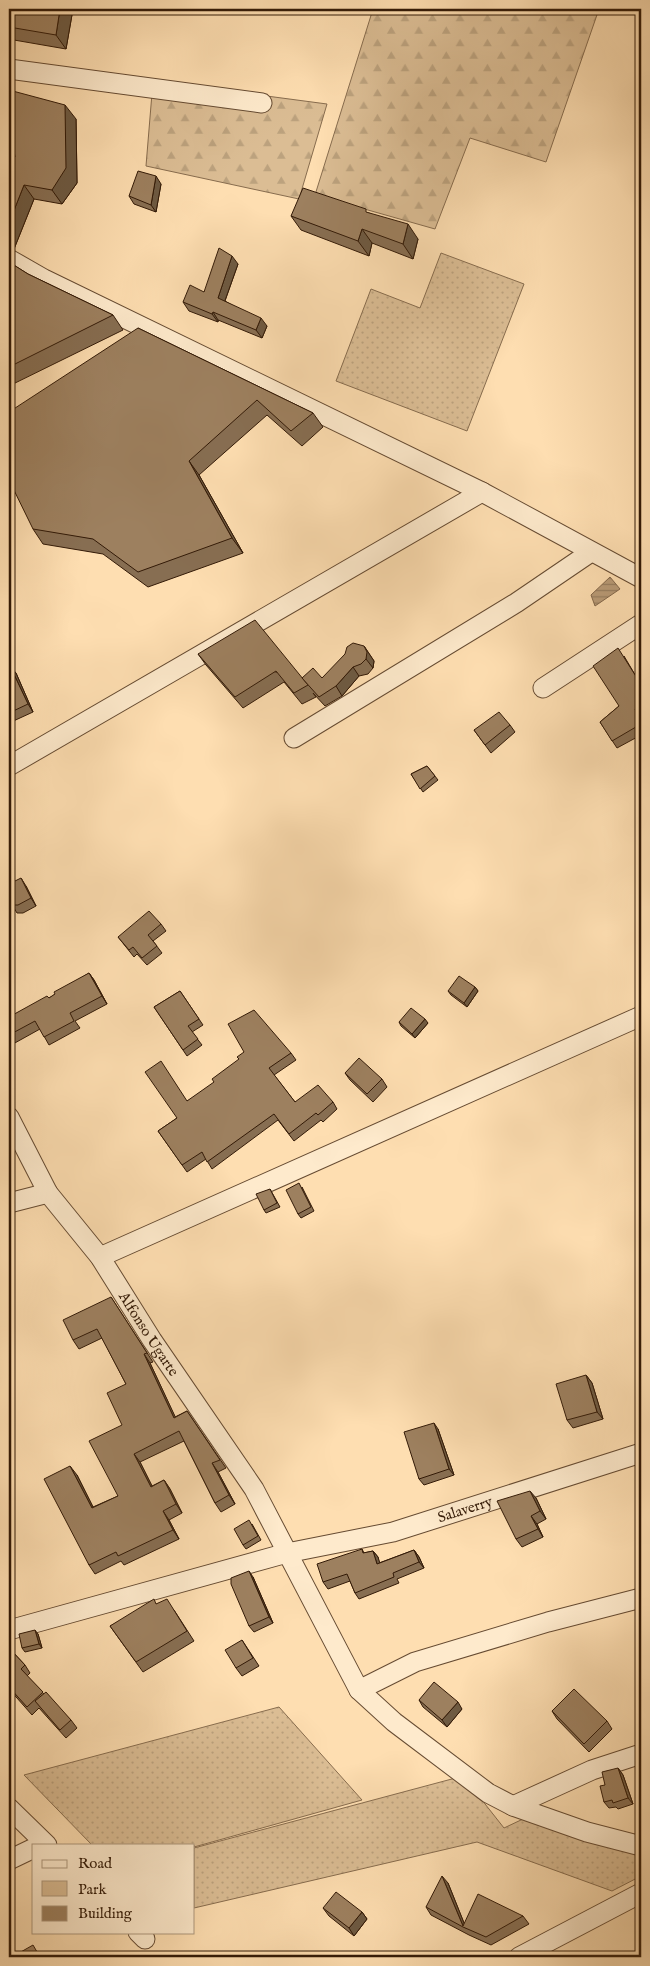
<svg xmlns="http://www.w3.org/2000/svg" width="650" height="1966" font-family="'IM FELL English',serif">
<style>
.green{fill:url(#green-dots);stroke:#876c4e}
.forest{fill:url(#forest-firs);stroke:#876c4e}
.water{fill:url(#water-rules);stroke:#83674a}
.lines{fill:none;stroke-linecap:round;stroke-linejoin:round}
.street-casing{stroke:#664b32;stroke-width:21}
.street{stroke:#feeacc;stroke-width:19}
.wall{fill:#876e52;stroke:#331a07}
.shaded-wall{fill:#6e5a42;stroke:#331a07}
.building{fill:#9d805f;stroke:#331a07}
.labels{text-anchor:middle;dominant-baseline:central;stroke-width:4;stroke-linejoin:round;paint-order:stroke}
.street-label{font-size:15px;fill:#331a07;stroke:#feeacc}
</style>
<defs>
<pattern id="green-dots" width="8" height="8" patternUnits="userSpaceOnUse" patternTransform="scale(1.25)"><rect width="8" height="8" fill="#dbbd94"/><path d="M2 2h.1M6 6h.1" fill="none" stroke="#bca27e" stroke-width="1.8" stroke-linecap="round"/></pattern>
<pattern id="forest-firs" width="22" height="20" patternUnits="userSpaceOnUse" patternTransform="scale(1.25)"><rect width="22" height="20" fill="#dbbd94"/><path d="M5 1l3.5 6h-7zM16 11l3.5 6h-7z" fill="#bca27e"/></pattern>
<pattern id="water-rules" width="6" height="5" patternUnits="userSpaceOnUse" patternTransform="scale(1.25)"><rect width="6" height="5" fill="#b99b77"/><path d="M0 2.5h6" fill="none" stroke="#977e60"/></pattern>
</defs>
<rect width="100%" height="100%" fill="#fedeb1"/>
<filter id="stains"><feTurbulence type="fractalNoise" baseFrequency=".004" numOctaves="4"/><feColorMatrix values="0 0 0 0 .2 0 0 0 0 .09 0 0 0 0 .02 0 0 0 .5 -.17"/></filter>
<radialGradient id="worn" r=".72"><stop offset=".6" stop-color="#630" stop-opacity="0"/><stop offset="1" stop-color="#630" stop-opacity=".3"/></radialGradient>
<!-- green -->
<g class="green">
<polygon points="441,253 524,284 467,431 336,381 371,289 420,308"/>
<polygon points="279,1707 362,1800 194,1847 194,1845 92,1845 24,1775"/>
<polygon points="463,1776 504,1828 540,1811 641,1842 641,1876 612,1891 477,1842 194,1908 194,1848"/>
</g>
<!-- forest -->
<g class="forest">
<polygon points="373,9 599,9 546,162 470,138 435,229 315,195"/>
<polygon points="153,81 327,104 299,199 146,166"/>
</g>
<!-- water -->
<polygon class="water" points="610,577 620,589 595,606 591,595"/>
<g class="lines">
<defs>
<g id="street">
<polyline points="9,69 262,103"/>
<polyline points="9,259 44,279 482,492 641,578"/>
<polyline points="543,688 641,624"/>
<polyline points="294,738 516,603 591,552"/>
<polyline points="9,766 482,492"/>
<path id="s1" d="M9,1117l39,76 52,64 52,83 102,149 105,201 35,32 94,71 25,13 74,26 54,14"/>
<polyline points="9,1203 48,1193"/>
<polyline points="100,1257 641,1016"/>
<path id="s2" d="M9,1630l278,-77 106,-21 248,-79"/>
<polyline points="359,1690 415,1662 548,1622 641,1598"/>
<polyline points="513,1806 592,1770 641,1754"/>
<polyline points="9,1808 47,1845"/>
<polyline points="9,1860 34,1848"/>
<polyline points="138,1932 145,1939"/>
<polyline points="519,1957 641,1893"/>
</g>
</defs>
<!-- street casing -->
<use href="#street" class="street-casing"/>
<!-- street -->
<use href="#street" class="street"/>
</g>
<!-- wall -->
<g class="wall">
<polygon points="9,9 73,9 66,49 14,40 9,33"/>
<polygon points="76,119 77,183 62,204 34,199 14,249 9,249 9,157 15,157"/>
<polygon points="161,184 156,212 134,204 129,196"/>
<polygon points="369,213 418,239 413,259 372,243 369,256 301,230 291,216"/>
<polygon points="9,262 28,274 113,315 123,330 9,386"/>
<polygon points="238,264 225,301 267,326 262,338 218,320 218,322 189,311 183,302 204,292"/>
<polygon points="138,328 313,413 323,427 302,446 267,415 199,475 243,553 148,587 103,554 43,544 33,529"/>
<polygon points="364,646 374,661 373,668 368,674 359,676 342,696 325,706 313,693 316,697 302,704 284,682 243,708 206,665 198,654 302,678 322,678"/>
<polygon points="624,656 637,678 641,676 641,735 617,748 600,722 619,706"/>
<polygon points="9,666 16,673 33,712 9,723"/>
<polygon points="510,725 515,732 491,753 474,730"/>
<polygon points="427,766 438,780 423,792 411,774"/>
<polygon points="26,886 36,906 23,913 17,913 12,905"/>
<polygon points="161,924 166,931 153,941 162,953 147,965 137,954 134,957 118,937"/>
<polygon points="89,973 94,980 107,1004 75,1021 80,1028 49,1045 40,1029 13,1044 9,1037 9,1017 49,998"/>
<polygon points="475,987 478,991 467,1007 451,995 448,991"/>
<polygon points="180,991 203,1025 192,1032 202,1045 187,1056 154,1007"/>
<polygon points="399,1022 428,1023 415,1038 401,1026"/>
<polygon points="291,1053 296,1060 274,1075 295,1102 333,1102 337,1109 323,1122 321,1120 294,1141 278,1120 212,1169 206,1159 187,1172 158,1131 177,1118 187,1101"/>
<polygon points="345,1073 382,1079 387,1087 373,1102 350,1080"/>
<polygon points="302,1187 314,1211 301,1218 298,1214"/>
<polygon points="270,1189 280,1207 266,1213 264,1210"/>
<polygon points="111,1297 153,1362 150,1363 175,1417 187,1411 226,1468 218,1472 235,1504 221,1512 215,1503 184,1441 140,1462 152,1486 164,1480 170,1489 182,1513 169,1520 179,1539 124,1565 121,1561 95,1574 89,1565 77,1475 93,1507 118,1496 126,1384 102,1338 79,1349 73,1340"/>
<polygon points="586,1375 592,1383 603,1419 573,1428 567,1420"/>
<polygon points="438,1429 454,1475 424,1485 419,1479"/>
<polygon points="536,1498 546,1519 537,1524 543,1537 522,1547 516,1539"/>
<polygon points="252,1524 261,1540 246,1549 243,1545"/>
<polygon points="362,1549 364,1553 373,1551 378,1557 379,1563 414,1550 419,1557 424,1568 397,1579 399,1583 359,1599 355,1593 350,1581 328,1589 323,1582"/>
<polygon points="253,1577 273,1623 254,1632 249,1626"/>
<polygon points="157,1604 174,1610 194,1641 143,1672 110,1626"/>
<polygon points="38,1634 42,1648 25,1652 22,1648"/>
<polygon points="242,1640 259,1666 242,1676 236,1668"/>
<polygon points="9,1648 25,1665 30,1673 27,1676 43,1693 71,1720 77,1728 66,1738 39,1708 32,1715 9,1689"/>
<polygon points="419,1700 462,1709 447,1727 423,1707"/>
<polygon points="552,1711 607,1721 612,1729 589,1752 557,1719"/>
<polygon points="618,1768 623,1775 633,1804 618,1809 616,1807 609,1808 604,1802 605,1785"/>
<polygon points="448,1883 464,1923 523,1916 529,1924 491,1945 469,1935 431,1915 426,1907"/>
<polygon points="323,1908 362,1912 367,1919 354,1936 329,1916"/>
</g>
<!-- shaded-wall -->
<g class="shaded-wall">
<polygon points="60,9 73,9 66,49 56,35"/>
<polygon points="65,105 76,119 77,183 62,204 52,190"/>
<polygon points="156,176 161,184 156,212 151,205"/>
<polygon points="24,185 34,199 14,249 9,241 9,223"/>
<polygon points="408,224 418,239 413,259 403,244"/>
<polygon points="362,229 372,243 369,256 358,241"/>
<polygon points="232,256 238,264 223,306 218,298"/>
<polygon points="213,312 218,320 218,322 212,314"/>
<polygon points="261,318 267,326 262,338 256,330"/>
<polygon points="189,461 199,475 243,553 232,538"/>
<polygon points="364,646 374,661 373,668 366,659"/>
<polygon points="10,666 16,673 33,712 28,704"/>
<polygon points="353,667 359,676 342,696 336,686"/>
<polygon points="21,878 26,886 36,906 31,898"/>
<polygon points="89,973 94,980 107,1004 102,996"/>
<polygon points="475,987 478,991 467,1007 464,1003"/>
<polygon points="425,1019 428,1023 415,1038 412,1034"/>
<polygon points="144,1354 150,1363 180,1427 174,1418"/>
<polygon points="586,1375 592,1383 603,1419 597,1412"/>
<polygon points="434,1423 438,1429 454,1475 449,1469"/>
<polygon points="134,1454 140,1462 157,1496 151,1487"/>
<polygon points="212,1463 218,1472 235,1504 229,1495"/>
<polygon points="70,1466 77,1475 98,1517 92,1508"/>
<polygon points="164,1480 170,1489 182,1513 176,1504"/>
<polygon points="530,1491 536,1498 546,1519 540,1511"/>
<polygon points="163,1511 169,1520 179,1539 173,1530"/>
<polygon points="531,1516 537,1524 543,1537 538,1529"/>
<polygon points="414,1550 419,1557 424,1568 419,1562"/>
<polygon points="373,1551 378,1557 382,1570 377,1564"/>
<polygon points="249,1571 253,1577 273,1623 269,1617"/>
<polygon points="35,1630 38,1634 42,1648 39,1644"/>
<polygon points="458,1702 462,1709 447,1727 442,1720"/>
<polygon points="618,1768 623,1775 633,1804 628,1798"/>
<polygon points="442,1876 448,1883 466,1928 463,1926"/>
<polygon points="362,1912 367,1919 354,1936 349,1928"/>
</g>
<!-- building -->
<g class="building">
<polygon points="9,9 60,9 56,35 9,27"/>
<polygon points="9,90 65,105 66,168 52,190 24,185 9,223 9,157 15,157 9,119"/>
<polygon points="138,171 156,176 151,205 129,196"/>
<polygon points="303,188 366,209 366,212 408,224 403,244 362,229 358,241 291,216"/>
<polygon points="219,248 232,256 218,298 261,318 256,330 213,312 212,314 183,302 190,285 204,292"/>
<polygon points="9,262 28,274 113,315 9,367"/>
<polygon points="138,328 313,413 291,431 257,400 189,461 232,538 138,572 93,539 33,529 9,480 9,412"/>
<polygon points="255,620 308,685 294,693 276,671 235,697 198,654"/>
<polygon points="353,643 364,646 367,652 366,659 361,664 353,667 336,686 319,697 302,678 313,668 322,678 345,654 347,647"/>
<polygon points="618,648 637,678 641,676 641,704 635,709 641,721 641,724 612,741 600,722 619,706 593,666"/>
<polygon points="9,666 10,666 28,704 9,713"/>
<polygon points="499,712 510,725 485,745 474,730"/>
<polygon points="427,766 435,776 420,789 411,774"/>
<polygon points="21,878 31,898 18,905 12,905 9,899 9,884"/>
<polygon points="149,911 161,924 148,935 157,946 142,958 133,947 129,950 118,937"/>
<polygon points="89,973 102,996 70,1013 74,1021 44,1037 35,1021 9,1035 9,1017 47,996 49,998 55,994 54,992"/>
<polygon points="459,976 475,987 464,1003 448,991"/>
<polygon points="180,991 199,1019 188,1026 198,1039 183,1050 154,1007"/>
<polygon points="411,1008 425,1019 412,1034 399,1022"/>
<polygon points="254,1010 291,1053 269,1068 295,1102 318,1085 333,1102 318,1115 316,1113 289,1134 274,1114 207,1162 202,1152 182,1165 158,1131 177,1118 145,1072 161,1061 187,1101 214,1082 212,1079 239,1059 237,1057 244,1052 228,1024"/>
<polygon points="359,1058 382,1079 367,1094 345,1073"/>
<polygon points="299,1183 311,1207 298,1214 286,1190"/>
<polygon points="270,1189 277,1203 264,1210 256,1194"/>
<polygon points="111,1297 147,1353 144,1354 174,1418 187,1411 220,1460 212,1463 229,1495 215,1503 179,1431 134,1454 151,1487 164,1480 176,1504 163,1511 173,1530 118,1556 116,1552 89,1565 44,1479 70,1466 92,1508 118,1496 89,1441 122,1425 107,1393 126,1384 97,1329 73,1340 63,1320"/>
<polygon points="586,1375 597,1412 567,1420 556,1384"/>
<polygon points="434,1423 449,1469 419,1479 404,1432"/>
<polygon points="530,1491 540,1511 531,1516 538,1529 516,1539 497,1501"/>
<polygon points="249,1520 258,1536 243,1545 234,1529"/>
<polygon points="362,1549 363,1553 373,1551 377,1564 414,1550 419,1562 393,1573 394,1577 355,1593 347,1574 323,1582 317,1564"/>
<polygon points="249,1571 269,1617 249,1626 231,1584 231,1578"/>
<polygon points="154,1599 156,1604 167,1599 187,1631 136,1662 110,1626"/>
<polygon points="35,1630 39,1644 22,1648 19,1634"/>
<polygon points="242,1640 253,1658 236,1668 225,1650"/>
<polygon points="9,1648 25,1665 21,1669 43,1692 27,1707 9,1687"/>
<polygon points="434,1682 458,1702 442,1720 419,1700"/>
<polygon points="574,1689 607,1721 584,1744 552,1711"/>
<polygon points="46,1692 71,1720 60,1730 35,1701"/>
<polygon points="618,1768 628,1798 613,1803 612,1800 604,1802 600,1786 605,1785 602,1772"/>
<polygon points="442,1876 463,1926 478,1894 523,1916 486,1937 463,1927 426,1907"/>
<polygon points="336,1892 362,1912 349,1928 323,1908"/>
<polygon points="33,1945 40,1957 12,1957"/>
<polygon points="531,1953 536,1957 522,1957"/>
</g>
<g class="labels">
<!-- street labels -->
<g class="street-label">
<text stroke="none"><textPath href="#s1" startOffset="259">Alfonso Ugarte</textPath></text>
<text stroke="none"><textPath href="#s2" startOffset="472">Salaverry</textPath></text>
</g>
</g>
<!-- margin -->
<rect width="650" height="1966" fill="none" stroke="#fedeb1" stroke-width="30"/>
<rect x="10" y="10" width="630" height="1946" fill="none" stroke="#331a07" stroke-width="2.5"/>
<rect x="15" y="15" width="620" height="1936" fill="none" stroke="#331a07"/>
<!-- legend -->
<rect x="32" y="1844" width="162" height="90" fill="#feeacc" stroke="#ad977d"/>
<rect x="42" y="1860" width="25" height="8" fill="#feeacc" stroke="#ad977d"/>
<text x="78" y="1868" font-size="15" fill="#331a07">Road</text>
<rect x="42" y="1881" width="25" height="15" fill="#dbbd94" stroke="#ad977d"/>
<text x="78" y="1894" font-size="15" fill="#331a07">Park</text>
<rect x="42" y="1906" width="25" height="15" fill="#9d805f" stroke="#ad977d"/>
<text x="78" y="1918" font-size="15" fill="#331a07">Building</text>
<rect width="100%" height="100%" filter="url(#stains)"/>
<rect width="100%" height="100%" fill="url(#worn)"/>
</svg>
